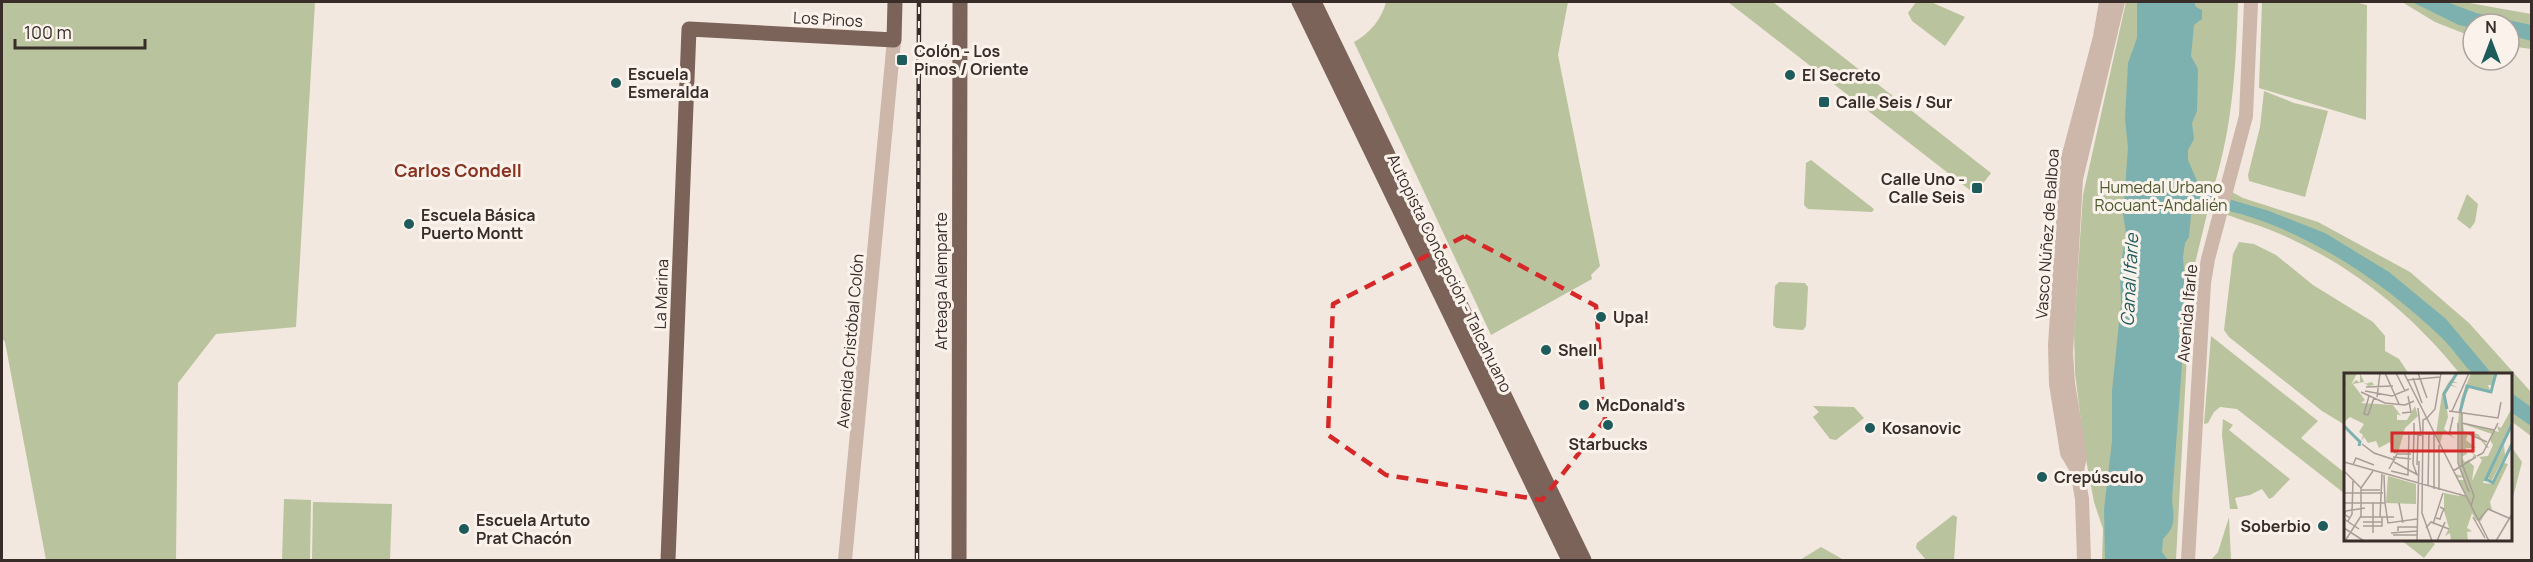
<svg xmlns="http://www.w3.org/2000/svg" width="2533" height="562" viewBox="0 0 2533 562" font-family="Manrope,sans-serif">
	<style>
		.green { fill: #b9c39e }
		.water { fill: #7db1b0 }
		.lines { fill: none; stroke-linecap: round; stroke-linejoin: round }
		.tertiary { stroke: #ccb7aa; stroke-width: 14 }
		.primary { stroke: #7c635a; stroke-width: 15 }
		.rail-casing { stroke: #392d2a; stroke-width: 4.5 }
		.rail { stroke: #fbf3eb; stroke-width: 2; stroke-dasharray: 7; stroke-linecap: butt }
		.marked { fill: none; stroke: #d62828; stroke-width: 4.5; stroke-dasharray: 12 8; stroke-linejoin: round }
		.poi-dot { fill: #1e5c5c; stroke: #fbf3eb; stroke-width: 2 }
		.labels { text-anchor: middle; stroke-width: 6; stroke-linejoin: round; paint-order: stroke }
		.street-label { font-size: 16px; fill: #392d2a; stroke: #fbf3eb }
		.poi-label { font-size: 16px; font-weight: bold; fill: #392d2a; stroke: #fbf3eb; text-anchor: start }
		.park-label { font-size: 16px; fill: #4c582d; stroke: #fbf3eb }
		.neighbourhood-label { font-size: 18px; font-weight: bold; fill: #8a3221; stroke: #fbf3eb }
		.water-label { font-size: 18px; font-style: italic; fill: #1e5c5c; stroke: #fbf3eb }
		.inset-river { fill: none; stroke: #7db1b0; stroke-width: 3 }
		.inset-road { fill: none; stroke: #a99d97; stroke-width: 1.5 }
		.view { fill: #d62828; fill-opacity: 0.15; stroke: #d62828; stroke-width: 3 }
		.inset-edge { fill: none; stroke: #392d2a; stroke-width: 3 }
	</style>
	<rect width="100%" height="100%" fill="#f3e8df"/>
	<g class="green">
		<polygon points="2,2 315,2 296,327 216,334 178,383 176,560 46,560 5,342 2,338"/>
		<path d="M1386,2H1568L1558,55L1600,266L1591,275L1592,279L1491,335L1354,42C1369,34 1382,19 1386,2Z"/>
		<polygon points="1728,2 1773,2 1991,173 1975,194"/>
		<polygon points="1916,2 1931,2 1965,17 1945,46 1912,21 1908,13"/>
		<path d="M2126,2H2238C2236,64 2233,123 2215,183L2243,198L2318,222L2410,272L2469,323L2531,392V436L2511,421L2510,374H2460C2406,306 2334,251 2251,223C2236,219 2222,210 2207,214L2191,280L2176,560H2102L2103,529L2094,502L2085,454L2075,373L2074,329L2083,195Z"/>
		<polygon points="2262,2 2355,2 2367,5 2366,120 2259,88"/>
		<polygon points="2402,2 2464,2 2531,14 2531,49 2509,46 2509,24 2473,24 2473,37 2435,22"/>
		<polygon points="2264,91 2294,103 2328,111 2305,197 2249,181 2248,175 2260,127"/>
		<polygon points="1811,160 1874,209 1872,212 1808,209 1804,205 1806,163"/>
		<polygon points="2467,194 2478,204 2475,222 2470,229 2457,219"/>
		<polygon points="2239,242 2254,244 2276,255 2313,285 2373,322 2385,336 2385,351 2399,359 2409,374 2346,374 2345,425 2322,411 2229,337 2224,330 2233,254"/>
		<polygon points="1779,282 1805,283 1808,287 1806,326 1803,330 1776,328 1773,325 1775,286"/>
		<polygon points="2211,336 2318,421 2301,438 2345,473 2345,494 2237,409 2220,407 2214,412 2208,423 2204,424"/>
		<polygon points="1813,406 1854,407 1864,418 1836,440 1830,439 1813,417 1819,412"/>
		<polygon points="2223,419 2233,425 2229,430 2290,479 2273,497 2269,499 2262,489 2250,495 2235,498 2238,509 2230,509 2222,435"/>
		<polygon points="2511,446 2522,462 2511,505"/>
		<polygon points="284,499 311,500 310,560 282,560"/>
		<polygon points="313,502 392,504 390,560 312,560"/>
		<polygon points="1953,515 1957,517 1954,560 1926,560 1916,548 1917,543"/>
		<polygon points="2229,517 2231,560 2211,560 2218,552"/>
		<polygon points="2401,540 2430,540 2435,544 2424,558"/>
		<polygon points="1821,547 1844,560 1800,560"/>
	</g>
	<g class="water">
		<path d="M2137,2H2194L2196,7L2202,10V19L2194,25L2191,56L2198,69L2197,111L2192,123L2194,139L2188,150V160L2197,181L2232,200L2269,211L2325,233L2389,272L2446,319L2492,374H2473C2462,363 2454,350 2443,339C2386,284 2317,237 2241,214C2228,211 2214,205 2201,206L2191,215L2189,237L2185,243L2183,257L2186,295L2178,330L2183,350L2172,500C2174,519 2176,526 2163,539L2162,552L2168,560H2105L2104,509L2112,441V391L2121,303L2120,270L2126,233L2123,214L2128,148L2125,119L2128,63L2137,38Z"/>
		<polygon points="2412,2 2447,2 2476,13 2531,25 2531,41 2509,35 2509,24 2473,24 2473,28 2459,25"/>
		<polygon points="2510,392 2531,407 2531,426 2511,412"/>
	</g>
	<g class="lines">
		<g class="tertiary">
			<polyline points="2077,470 2080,457 2068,383 2066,353 2076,179 2118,2"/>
			<polyline points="845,560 894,40"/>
			<polyline points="2084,560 2082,499 2077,470 2067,453 2056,384 2055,345 2067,162 2100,37 2106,2"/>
			<polyline points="2188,560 2204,283 2208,259 2246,116 2251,2"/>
		</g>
		<g class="primary">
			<polyline points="1299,2 1569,560"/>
			<polyline points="1314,2 1584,560"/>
			<polyline points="668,560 689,29 894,40 895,2"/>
			<polyline points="959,560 960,2"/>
		</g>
		<g class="rail-casing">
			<polyline id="rail" points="917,560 919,2"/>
		</g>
		<use href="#rail" class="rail"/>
	</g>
	<path class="marked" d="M1465,236L1596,306L1605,420L1542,500L1386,475L1328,435L1333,304Z"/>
	<g class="poi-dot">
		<rect x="896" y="54" width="12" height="12" rx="3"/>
		<circle cx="1790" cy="75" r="6"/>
		<circle cx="616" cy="83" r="6"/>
		<rect x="1818" y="96" width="12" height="12" rx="3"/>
		<rect x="1971" y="182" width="12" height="12" rx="3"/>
		<circle cx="409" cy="224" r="6"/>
		<circle cx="1601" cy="317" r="6"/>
		<circle cx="1546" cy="350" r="6"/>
		<circle cx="1584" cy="405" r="6"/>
		<circle cx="1608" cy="425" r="6"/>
		<circle cx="1870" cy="428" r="6"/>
		<circle cx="2042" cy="477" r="6"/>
		<circle cx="2323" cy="526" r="6"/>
		<circle cx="464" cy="529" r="6"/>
	</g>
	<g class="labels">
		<g class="street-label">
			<text transform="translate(828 19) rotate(3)" y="6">Los Pinos</text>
			<text transform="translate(2047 234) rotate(-86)" y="6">Vasco Núñez de Balboa</text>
			<text transform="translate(1450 273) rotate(64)" y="6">Autopista Concepción - Talcahuano</text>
			<text transform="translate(941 281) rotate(-90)" y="6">Arteaga Alemparte</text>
			<text transform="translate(661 294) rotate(-88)" y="6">La Marina</text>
			<text transform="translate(2187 313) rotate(-85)" y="6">Avenida Ifarle</text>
			<text transform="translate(850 341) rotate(-85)" y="6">Avenida Cristóbal Colón</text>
		</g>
		<g class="poi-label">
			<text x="914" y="57">Colón - Los<tspan x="914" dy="18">Pinos / Oriente</tspan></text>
			<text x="628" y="80">Escuela<tspan x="628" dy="18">Esmeralda</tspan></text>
			<text x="1802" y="81">El Secreto</text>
			<text x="1836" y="108">Calle Seis / Sur</text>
			<text x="1965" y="185" text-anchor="end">Calle Uno -<tspan x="1965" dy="18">Calle Seis</tspan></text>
			<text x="421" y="221">Escuela Básica<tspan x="421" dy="18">Puerto Montt</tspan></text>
			<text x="1613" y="323">Upa!</text>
			<text x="1558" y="356">Shell</text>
			<text x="1596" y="411">McDonald's</text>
			<text x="1882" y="434">Kosanovic</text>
			<text x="1608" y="450" text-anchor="middle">Starbucks</text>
			<text x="2054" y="483">Crepúsculo</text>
			<text x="476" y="526">Escuela Artuto<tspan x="476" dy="18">Prat Chacón</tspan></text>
			<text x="2311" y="532" text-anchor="end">Soberbio</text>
		</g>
		<g class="park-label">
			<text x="2161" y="193">Humedal Urbano<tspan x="2161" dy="18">Rocuant-Andalién</tspan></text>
		</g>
		<g class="neighbourhood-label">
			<text x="458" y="177">Carlos Condell</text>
		</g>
		<g class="water-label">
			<text transform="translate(2130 280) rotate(-87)" y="6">Canal Ifarle</text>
		</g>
	</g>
	<g transform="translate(2344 373)">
		<rect width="168" height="168" fill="#f3e8df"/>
		<path d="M0,0H13L7,12L12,7L16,10V0L21,11L28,9L30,12L24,13L20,9L9,11L21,27L17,30L49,32L57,43L53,41V47H63L71,33L74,43L61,55L54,80L50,81L46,69L35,75L32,68L24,70L20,64L17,68L19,62L15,59L20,51L6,44L0,49ZM113,0L108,8L114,10H105L114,15L105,12L104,16L101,21L104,44L100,56L112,66L99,59L96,71L92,61L98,21L104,10ZM127,0H152L149,12H144L147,20L126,14L118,29V50L155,59L153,53L157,55L168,35V47L139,110L150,111L160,90L164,91L146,129L148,137L143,136L137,148L132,147L143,166L128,140L123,155L128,158L123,159L124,168H107L106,160L101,163L105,155L100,138V120L115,123L117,118L116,123H123L114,107H120L119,104L113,105L111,101L119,103L115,91L114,49L117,26ZM119,51L148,61L146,67L149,72L144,83L135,84L138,87L128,108L130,93L124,88L127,85L121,89L117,84L123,81L122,75L130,82L128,85L133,83L122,75H132L122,67L124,60L134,64L143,75H145L134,61L120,59ZM160,72L161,82L147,109L144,104ZM44,103L72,111V131L42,130Z" fill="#b9c39e" fill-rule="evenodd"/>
		<path class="inset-river" d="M103,36L100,21L113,0M116,39L123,13L147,19L152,0M0,53L16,69L15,73M142,106L149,110L168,71M141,108L168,51"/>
		<path class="inset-road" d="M41,0L55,31M52,0L61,18M60,0L145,168M74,0L83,25M69,5L78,30M63,7L96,4M22,14L49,13M21,18L48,23L65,16M17,19L41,30L61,32L70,28M33,24L36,0M105,38L154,45L157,29M108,38L125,0M58,40L67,39L64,23M118,40V90L126,112M24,42L20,41L25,23M24,42L30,25M83,45L91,36L97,0M83,45L79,47L78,140L88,168M114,50V90L125,119M118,50L150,57M120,59L143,69M59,61H70V50M81,61H90V116M105,62L109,44M18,71L30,80L51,87M95,72V117M133,83L139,80L154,50M49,84L67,86M0,89L121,123M50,89L74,102M9,92L12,85L30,92M73,92L74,62M45,96L53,81H67M47,98L64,102L65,61M109,98L132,84M40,102L41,130M73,102L69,91L70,61L77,62L74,35M126,112L130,123L127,133M84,114L85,60M17,115L29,98M17,117H36M0,120H39M0,130H41L44,150L73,146M29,130V160M55,130L59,150M16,144H50M36,144L38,101M129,144L141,165M6,145L0,141L2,138L21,135M92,145L96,146L98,140L100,136L96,134M0,146L15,156M4,148L8,141L9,106M134,148L144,136L167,146M19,149H38M89,151L99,120M19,153H38V144M0,155L20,168M82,155L87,149L105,156M54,158V154H73M47,160L73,158M49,162H73M1,168L17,143V115L1,99M44,168H76M73,168L75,88M93,168L101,149M146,168H152L168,141"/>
		<path class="view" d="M48,60H129V78H48Z"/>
		<rect width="168" height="168" class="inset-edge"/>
	</g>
	<rect width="2533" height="562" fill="none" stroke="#392d2a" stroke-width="6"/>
	<g transform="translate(2491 42)"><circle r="28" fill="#fbf3eb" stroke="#ada49e" stroke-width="1.5"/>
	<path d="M0-4.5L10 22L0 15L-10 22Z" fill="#1e5c5c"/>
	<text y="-9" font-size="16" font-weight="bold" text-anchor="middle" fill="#392d2a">N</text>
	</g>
	<path d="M15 39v9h130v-9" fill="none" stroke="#392d2a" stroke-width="3"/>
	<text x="24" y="39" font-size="18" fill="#392d2a" stroke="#fbf3eb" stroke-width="4.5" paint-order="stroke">100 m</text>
</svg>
